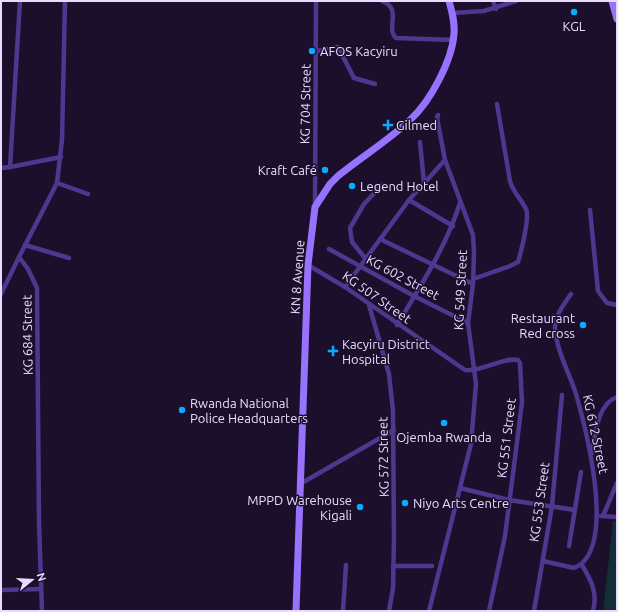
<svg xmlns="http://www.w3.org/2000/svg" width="618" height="612" viewBox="0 0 618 612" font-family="Ubuntu,sans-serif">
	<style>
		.green { fill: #122f37 }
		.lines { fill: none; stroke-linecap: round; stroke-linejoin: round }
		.minor { stroke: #4f378f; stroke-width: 4.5 }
		.secondary { stroke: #9772ff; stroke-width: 7 }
		.poi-dot { fill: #07abff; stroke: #1b0f2c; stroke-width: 1.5 }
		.labels { text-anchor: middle; stroke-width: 3; stroke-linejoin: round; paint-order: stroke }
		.poi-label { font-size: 13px; fill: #e7dbff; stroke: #1b0f2c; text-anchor: start }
		.street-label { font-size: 13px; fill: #e7dbff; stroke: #1b0f2c }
	</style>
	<rect width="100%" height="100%" fill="#1b0f2c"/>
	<polygon class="green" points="613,521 617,522 617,611 603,611"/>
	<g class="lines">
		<g class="minor">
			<path d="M382,1C403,9 385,27 396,38L453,40"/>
			<polyline points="493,1 496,9"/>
			<polyline points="453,13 484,11 516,1"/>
			<polyline points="317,51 338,47 354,78 375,84"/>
			<polyline points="420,142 424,183"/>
			<polyline points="10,167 61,157"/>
			<polyline points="1,168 10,167 20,1"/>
			<polyline points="57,183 88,194"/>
			<polyline points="409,200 453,226"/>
			<polyline points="315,207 316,1"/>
			<polyline points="590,210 598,291 607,303 617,305"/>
			<polyline points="380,239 473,284"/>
			<polyline points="25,245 69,258"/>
			<polyline points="329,249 414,296 468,323"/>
			<polyline points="365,258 352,242 350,228 364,204 382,185"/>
			<path d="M308,265L345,287L465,370C483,372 502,357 518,360L520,363L522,402L515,458L505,536L489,611"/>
			<path d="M473,279L510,266L518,262C521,252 530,217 526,209C521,199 513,192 510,181L497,104"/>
			<polyline points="345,287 409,200 445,160"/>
			<polyline points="1,294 19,257"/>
			<polyline points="369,305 389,374 393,411 394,539 393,588 389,611"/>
			<path d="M397,325C421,285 446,247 460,203"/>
			<path d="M592,453C595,436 597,404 617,397"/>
			<polyline points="300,484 394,430"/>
			<polyline points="460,488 509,500 575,510"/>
			<polyline points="601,516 617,517"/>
			<polyline points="603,516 617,483"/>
			<polyline points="569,546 581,472"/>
			<path d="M543,561L574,568C618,551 586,429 576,394C569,372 556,350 555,327C555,315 565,303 571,294"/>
			<path d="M582,565C591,580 598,593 593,611"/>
			<polyline points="393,566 432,566"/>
			<polyline points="1,590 40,589"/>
			<polyline points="42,611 39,523 37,288 28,269 19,257 57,183 62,140 65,1"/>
			<polyline points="343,611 346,565"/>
			<polyline points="429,611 471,444 476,384 468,323 473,284 474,253 473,235 445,160 437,118 438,115"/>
			<polyline points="534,611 552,506 562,395"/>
		</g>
		<g class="secondary">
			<polyline points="612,1 617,19"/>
			<path d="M296,611L308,265L315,207L330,184L338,176C361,157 388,141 410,120C430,102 452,61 454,34C455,22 452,12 449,1"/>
		</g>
	</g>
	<g class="poi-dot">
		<circle cx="574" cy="12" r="4"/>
		<circle cx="312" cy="51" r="4"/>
		<path d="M386 119h4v4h4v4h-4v4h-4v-4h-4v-4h4z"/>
		<circle cx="325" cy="170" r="4"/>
		<circle cx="352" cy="186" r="4"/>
		<circle cx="583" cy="325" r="4"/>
		<path d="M331 345h4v4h4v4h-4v4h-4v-4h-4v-4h4z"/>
		<circle cx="182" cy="410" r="4"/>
		<circle cx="444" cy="423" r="4"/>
		<circle cx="405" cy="503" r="4"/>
		<circle cx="360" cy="507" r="4"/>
	</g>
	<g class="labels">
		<g class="poi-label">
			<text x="574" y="31" text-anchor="middle">KGL</text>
			<text x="320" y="56">AFOS Kacyiru</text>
			<text x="396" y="130">Gilmed</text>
			<text x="317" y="175" text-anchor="end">Kraft Café</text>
			<text x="360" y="191">Legend Hotel</text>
			<text x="575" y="323" text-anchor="end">Restaurant<tspan x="575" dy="15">Red cross</tspan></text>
			<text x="342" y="349">Kacyiru District<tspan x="342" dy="15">Hospital</tspan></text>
			<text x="190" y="408">Rwanda National<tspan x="190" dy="15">Police Headquarters</tspan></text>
			<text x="444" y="442" text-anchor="middle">Ojemba Rwanda</text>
			<text x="352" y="505" text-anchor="end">MPPD Warehouse<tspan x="352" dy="15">Kigali</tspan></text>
			<text x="413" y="508">Niyo Arts Centre</text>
		</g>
		<g class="street-label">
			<text transform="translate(305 104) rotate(-89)" y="5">KG 704 Street</text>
			<text transform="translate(297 277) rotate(-86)" y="5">KN 8 Avenue</text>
			<text transform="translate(403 277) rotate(28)" y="5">KG 602 Street</text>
			<text transform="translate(460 290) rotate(-87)" y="5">KG 549 Street</text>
			<text transform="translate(377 297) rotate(35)" y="5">KG 507 Street</text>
			<text transform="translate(27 335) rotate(-91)" y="5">KG 684 Street</text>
			<text transform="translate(596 434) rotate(78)" y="5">KG 612 Street</text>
			<text transform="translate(506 438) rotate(-83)" y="5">KG 551 Street</text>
			<text transform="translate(383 457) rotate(-91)" y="5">KG 572 Street</text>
			<text transform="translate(539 502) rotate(-82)" y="5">KG 553 Street</text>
		</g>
	</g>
	<rect width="618" height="612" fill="none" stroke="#e7dbff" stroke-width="4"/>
	<g transform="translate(32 580) rotate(72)" stroke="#1b0f2c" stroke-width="3" paint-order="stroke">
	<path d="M0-3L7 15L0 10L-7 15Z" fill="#e7dbff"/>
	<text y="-6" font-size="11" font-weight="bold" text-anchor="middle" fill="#e7dbff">N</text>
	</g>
</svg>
